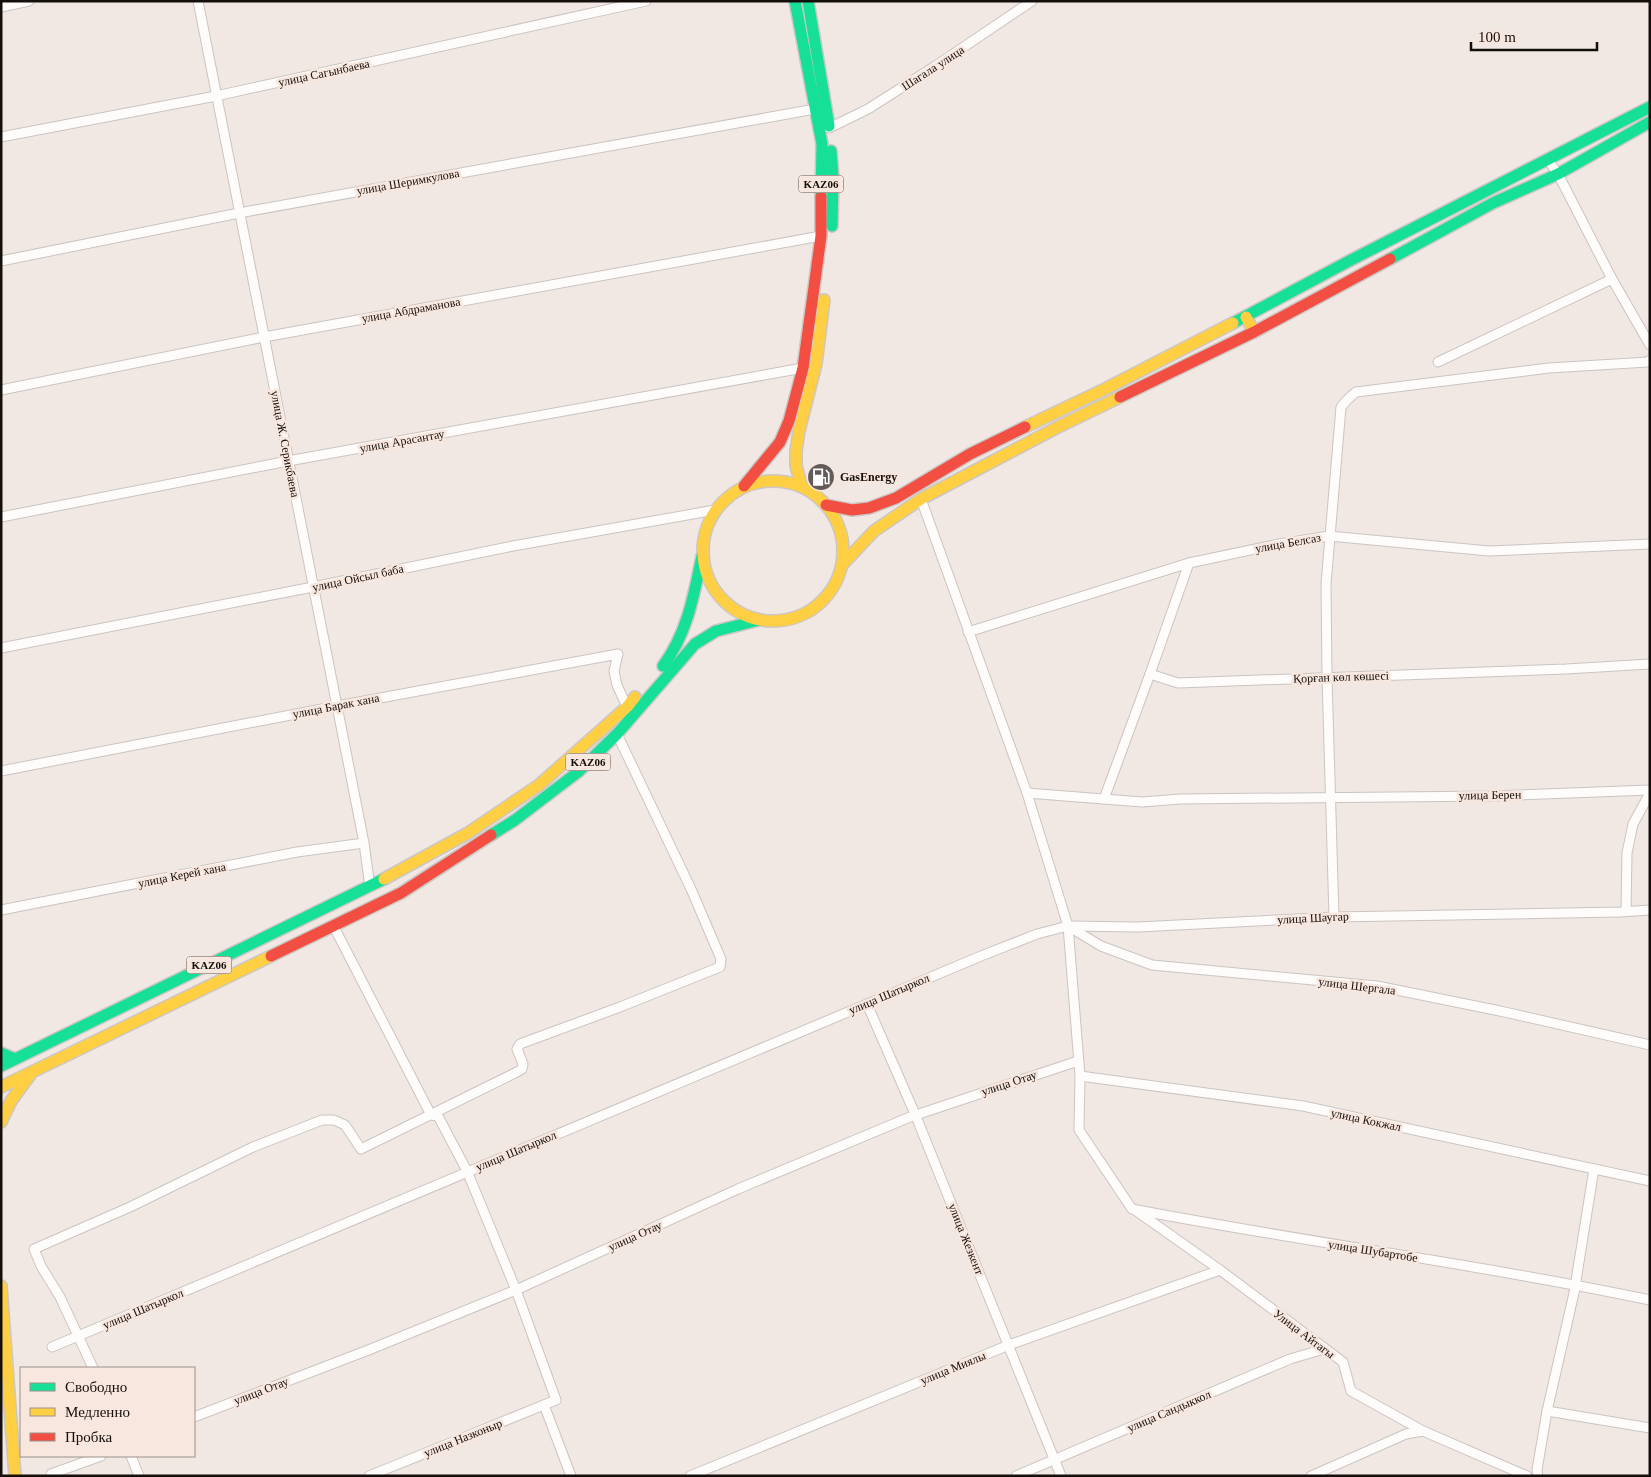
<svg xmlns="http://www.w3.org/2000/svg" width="1651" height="1477" viewBox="0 0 1651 1477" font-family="'Times New Roman',serif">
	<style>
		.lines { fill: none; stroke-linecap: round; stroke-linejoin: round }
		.street-casing { stroke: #cbc4c1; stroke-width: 11 }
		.fast-casing { stroke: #cbc7c5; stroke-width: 14 }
		.slow-casing { stroke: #cbc7c5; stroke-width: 14 }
		.jam-casing { stroke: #cbc7c5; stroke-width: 14 }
		.street { stroke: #fdfcfb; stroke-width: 9 }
		.fast { stroke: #16e098; stroke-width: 11 }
		.slow { stroke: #ffcf43; stroke-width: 11 }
		.jam { stroke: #f24e42; stroke-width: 11 }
		.labels { text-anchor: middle; stroke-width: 5; stroke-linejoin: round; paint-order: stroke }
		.shield { fill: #f7e7de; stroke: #59504b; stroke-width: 1 }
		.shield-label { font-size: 11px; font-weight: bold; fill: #150f0c }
		.street-label { font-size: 12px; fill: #150f0c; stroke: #f7e7de }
		.poi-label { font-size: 12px; font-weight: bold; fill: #150f0c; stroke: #f7e7de; text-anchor: start }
	</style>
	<rect width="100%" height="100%" fill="#f1e8e4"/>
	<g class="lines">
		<g class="street-casing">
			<g id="street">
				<polyline points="198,1 364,843 370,887"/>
				<polyline points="1,7 29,1"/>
				<polyline points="829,128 868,109 937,65 1032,1"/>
				<polyline points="1,137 216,96 646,1"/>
				<polyline points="1548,160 1558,174 1612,279 1650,345"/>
				<polyline points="1,261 239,213 815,109"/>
				<polyline points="1438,362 1612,279"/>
				<polyline points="1,390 264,337 821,236"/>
				<path d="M921,499L1027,793L1068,926L1080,1076L1079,1130L1132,1209C1304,1242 1478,1264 1650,1300"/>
				<polyline points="1,517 288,461 803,368"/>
				<polyline points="1189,563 1150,674 1178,683 1566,669 1650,664"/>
				<polyline points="968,632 1189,563 1279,544 1329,536 1489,551 1650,544"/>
				<polyline points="1,648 313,587 513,546 715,510"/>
				<polyline points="1,771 337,706 618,654 614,671 617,685 627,707"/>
				<polyline points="1027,793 1142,802 1180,799 1492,796 1650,790"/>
				<polyline points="1104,799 1150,674"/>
				<polyline points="1,910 297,852 364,843"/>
				<polyline points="1626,911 1627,853 1633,824 1650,793"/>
				<polyline points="1334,917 1327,677 1326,584 1341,407 1348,399 1356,392 1549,368 1648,362 1650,360"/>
				<polyline points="333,925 431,1115 438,1116 467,1171 516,1290 556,1400 369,1476"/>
				<polyline points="1068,926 1101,946 1152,965 1377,986 1500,1011 1650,1045"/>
				<polyline points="867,1004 915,1114 1061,1476"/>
				<polyline points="1080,1076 1303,1106 1650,1181"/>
				<polyline points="1135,1210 1220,1270 1343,1362 1351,1391 1423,1431 1527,1476"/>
				<polyline points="52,1347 981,956 1037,934 1068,926 1138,927 1334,917 1620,912 1650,910"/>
				<polyline points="93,1368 60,1297 41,1266 34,1249 130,1207 253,1147 322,1120 334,1120 345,1125 361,1149 517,1072 522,1069 523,1064 517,1049 520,1044 620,1007 720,967 721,959 691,889 617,734"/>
				<polyline points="544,1405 571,1476"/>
				<polyline points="1547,1411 1650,1428"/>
				<polyline points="194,1417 371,1349 516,1290 738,1189 910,1117 1078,1061"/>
				<polyline points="131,1456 139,1476"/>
				<polyline points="51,1474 101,1456"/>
				<polyline points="690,1476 1009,1345 1220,1270"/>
				<polyline points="1016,1476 1290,1359 1324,1349"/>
				<polyline points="1311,1476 1406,1434 1423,1431"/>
				<polyline points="1538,1476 1537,1470 1547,1411 1574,1293 1594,1169"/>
			</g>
		</g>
		<g class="fast-casing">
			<g id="fast">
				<polyline points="795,1 822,144 821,197"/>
				<polyline points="808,1 829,126"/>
				<polyline points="831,151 833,178 832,226"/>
				<polyline points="1390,259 1493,203 1558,174 1650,122"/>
				<polyline points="1233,323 1351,260 1650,107"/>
				<path d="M663,666C687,634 694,595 702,556"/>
				<polyline points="491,835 515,820 578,772 617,734 695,644 716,631 759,620"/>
				<polyline points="1,1053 15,1059"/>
				<polyline points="1,1066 384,879"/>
			</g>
		</g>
		<g class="slow-casing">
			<g id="slow">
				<polyline points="1246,317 1254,332"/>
				<polyline points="1025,427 1105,389 1233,323"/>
				<circle cx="773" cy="551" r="70"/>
				<polyline points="802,487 796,466 796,451 799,431 816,364 824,300"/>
				<polyline points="842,565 874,531 921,499 1058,427 1120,397"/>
				<polyline points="384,879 468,833 539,785 627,707 635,697"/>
				<polyline points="1,1087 271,956"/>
				<polyline points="1,1122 11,1101 30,1075"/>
				<polyline points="1,1286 15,1476"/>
			</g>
		</g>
		<g class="jam-casing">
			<g id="jam">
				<polyline points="1120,397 1254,332 1390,259"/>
				<polyline points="744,486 780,442 789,421 803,368 821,236 821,197"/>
				<polyline points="826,505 852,510 869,508 896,498 970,454 1025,427"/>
				<polyline points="271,956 401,893 491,835"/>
			</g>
		</g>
		<use href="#street" class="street"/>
		<use href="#fast" class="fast"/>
		<use href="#slow" class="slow"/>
		<use href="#jam" class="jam"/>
	</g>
	<defs>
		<g id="fuel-disc" transform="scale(1.4375)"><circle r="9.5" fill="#625b58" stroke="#f7e7de"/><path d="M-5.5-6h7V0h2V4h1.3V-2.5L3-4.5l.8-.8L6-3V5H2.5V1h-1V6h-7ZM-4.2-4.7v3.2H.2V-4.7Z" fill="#fff"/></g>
	</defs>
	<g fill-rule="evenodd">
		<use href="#fuel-disc" x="821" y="477"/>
	</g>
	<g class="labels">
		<g class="shield">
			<rect x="798.5" y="175.5" width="45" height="17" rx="4"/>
			<rect x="565.5" y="753.5" width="45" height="17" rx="4"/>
			<rect x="186.5" y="956.5" width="45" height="17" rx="4"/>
		</g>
		<g class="shield-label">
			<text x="821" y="188">KАZ06</text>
			<text x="588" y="766">KАZ06</text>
			<text x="209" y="969">KАZ06</text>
		</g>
		<g class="street-label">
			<text transform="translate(933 68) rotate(-33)" y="4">Шагала улица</text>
			<text transform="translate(324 73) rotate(-12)" y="4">улица Сагынбаева</text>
			<text transform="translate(408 182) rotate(-10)" y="4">улица Шеримкулова</text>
			<text transform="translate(411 310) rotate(-10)" y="4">улица Абдраманова</text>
			<text transform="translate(402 441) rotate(-10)" y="4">улица Арасантау</text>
			<text transform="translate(285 444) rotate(79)" y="4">улица Ж. Серикбаева</text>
			<text transform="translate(1288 543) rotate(-10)" y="4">улица Белсаз</text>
			<text transform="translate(358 578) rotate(-12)" y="4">улица Ойсыл баба</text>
			<text transform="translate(1341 677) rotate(-2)" y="4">Қорған көл көшесі</text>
			<text transform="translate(336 706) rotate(-11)" y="4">улица Барак хана</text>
			<text transform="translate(1490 795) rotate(-1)" y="4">улица Берен</text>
			<text transform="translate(182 875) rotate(-11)" y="4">улица Керей хана</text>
			<text transform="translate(1313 918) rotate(-3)" y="4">улица Шаугар</text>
			<text transform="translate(1357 986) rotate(7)" y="4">улица Шергала</text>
			<text transform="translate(889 994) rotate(-23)" y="4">улица Шатыркол</text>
			<text transform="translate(1009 1083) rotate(-18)" y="4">улица Отау</text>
			<text transform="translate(1366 1120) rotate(12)" y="4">улица Кокжал</text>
			<text transform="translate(516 1151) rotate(-23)" y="4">улица Шатыркол</text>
			<text transform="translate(635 1236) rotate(-24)" y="4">улица Отау</text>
			<text transform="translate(966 1239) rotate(68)" y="4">улица Жезкент</text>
			<text transform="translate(1373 1251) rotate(9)" y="4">улица Шубартобе</text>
			<text transform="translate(143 1309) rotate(-23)" y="4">улица Шатыркол</text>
			<text transform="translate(1304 1334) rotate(37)" y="4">Улица Айтагы</text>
			<text transform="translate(953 1368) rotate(-22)" y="4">улица Миялы</text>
			<text transform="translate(261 1391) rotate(-21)" y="4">улица Отау</text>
			<text transform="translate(1169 1411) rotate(-23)" y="4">улица Сандыккол</text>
			<text transform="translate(463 1438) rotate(-22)" y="4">улица Назконыр</text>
		</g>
		<g class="poi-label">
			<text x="840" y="481">GasEnergy</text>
		</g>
	</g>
	<rect width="1651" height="1477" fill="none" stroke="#150f0c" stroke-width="5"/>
	<rect x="20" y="1367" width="175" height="90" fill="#f7e7de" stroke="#9d918a"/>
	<rect x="30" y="1383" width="25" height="8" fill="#16e098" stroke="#9d918a"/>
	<text x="65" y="1392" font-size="15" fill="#150f0c">Свободно</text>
	<rect x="30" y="1408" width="25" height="8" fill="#ffcf43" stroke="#9d918a"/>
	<text x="65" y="1417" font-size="15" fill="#150f0c">Медленно</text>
	<rect x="30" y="1433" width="25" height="8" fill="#f24e42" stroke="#9d918a"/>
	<text x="65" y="1442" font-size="15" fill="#150f0c">Пробка</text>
	<path d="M1471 42v8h126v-8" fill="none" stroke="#150f0c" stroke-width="2.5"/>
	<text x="1478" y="42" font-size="15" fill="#150f0c" stroke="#f7e7de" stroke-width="4" paint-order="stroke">100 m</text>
</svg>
